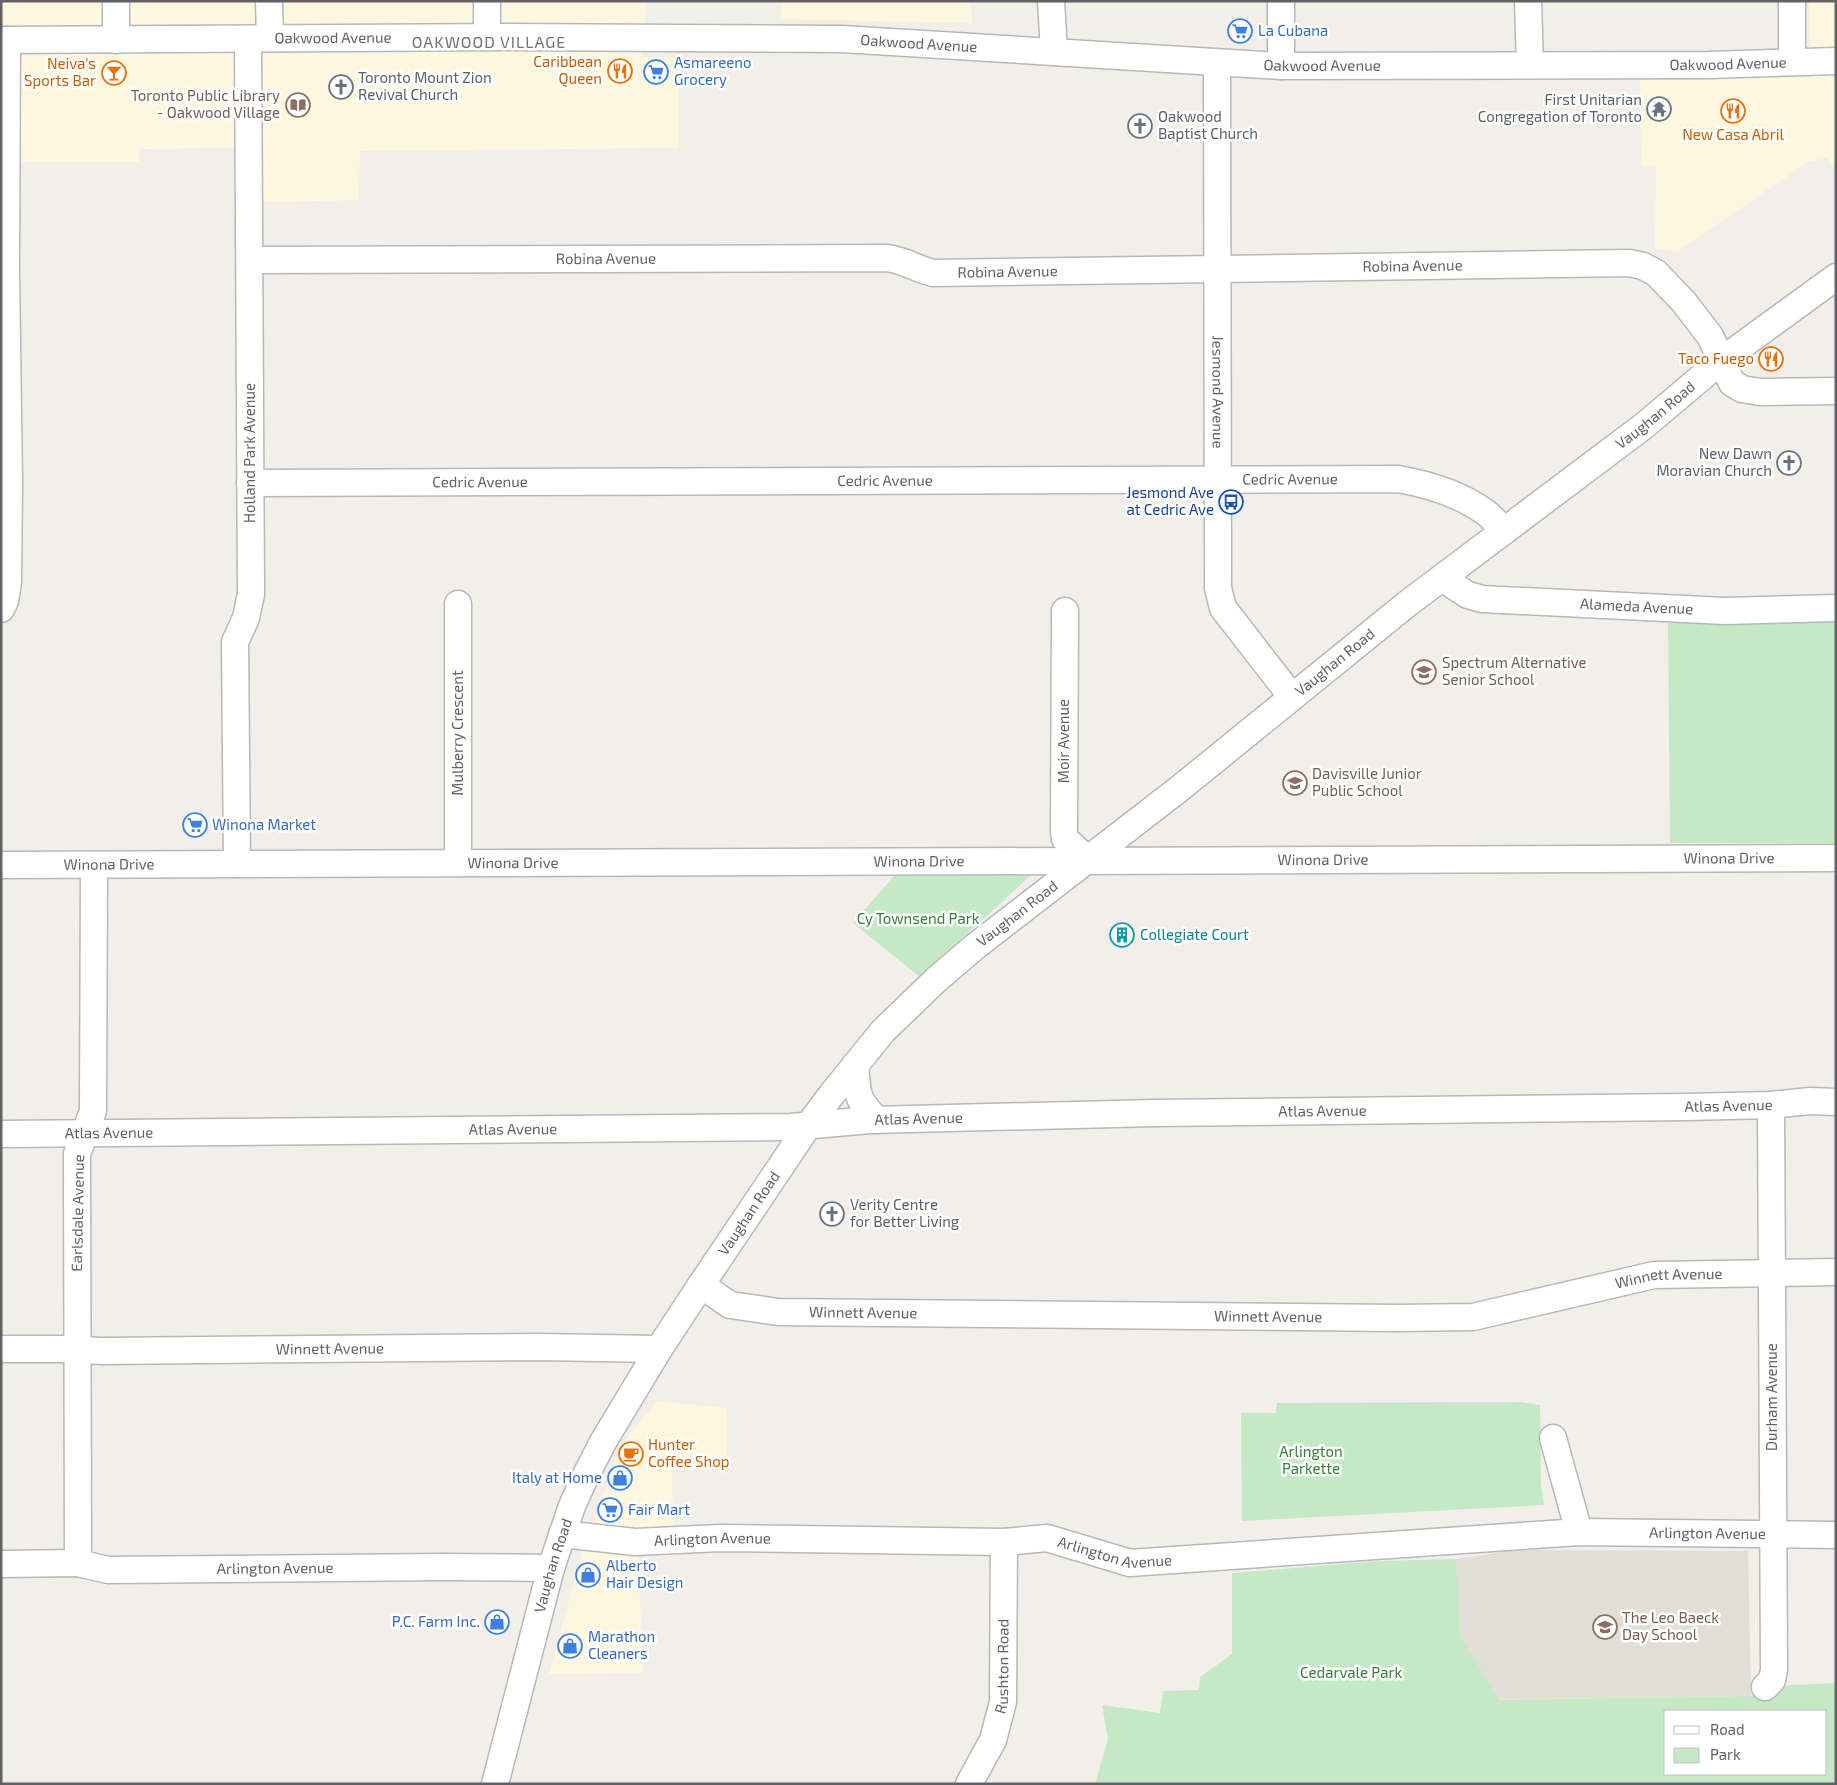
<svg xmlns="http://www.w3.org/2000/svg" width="1837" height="1785" viewBox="0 0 1837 1785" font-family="'Exo 2',sans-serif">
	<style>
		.commercial { fill: #fef7e0 }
		.education { fill: #e1ded6 }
		.green { fill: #c5e8c5; fill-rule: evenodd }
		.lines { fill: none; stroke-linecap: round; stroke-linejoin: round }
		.minor-casing { stroke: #b5b8bc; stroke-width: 29 }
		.minor { stroke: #fff; stroke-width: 26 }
		.labels { text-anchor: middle; stroke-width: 5; stroke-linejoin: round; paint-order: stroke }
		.shop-label { font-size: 15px; fill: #366cbe; stroke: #fff; text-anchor: start }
		.street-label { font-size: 15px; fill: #5f6368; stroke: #fff }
		.food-label { font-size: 15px; fill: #c56008; stroke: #fff; text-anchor: end }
		.worship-label { font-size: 15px; fill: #5b616d; stroke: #fff; text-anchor: start }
		.education-label { font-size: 15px; fill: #785e54; stroke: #fff; text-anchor: start }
		.transit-label { font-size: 15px; fill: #164399; stroke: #fff; text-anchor: end }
		.park-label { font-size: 15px; fill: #348238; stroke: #fff }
		.culture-label { font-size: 15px; fill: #0d838f; stroke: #fff; text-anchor: start }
		.neighbourhood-label { font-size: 16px; letter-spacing: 1px; fill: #70757a; stroke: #fff }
	</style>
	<rect width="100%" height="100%" fill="#f1efe8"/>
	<g class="commercial">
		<polygon points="1,1 647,1 641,57 679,57 679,148 360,151 359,200 275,202 238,201 236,148 140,149 139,162 22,162 1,154"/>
		<polygon points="781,1 971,1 972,23 781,19"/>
		<polygon points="1809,1 1836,1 1836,169 1827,158 1808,162 1677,252 1655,248 1656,166 1641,165 1640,80 1811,77"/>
		<polygon points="657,1401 726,1408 726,1462 672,1464 673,1556 638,1555 643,1673 549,1674 582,1553 621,1446"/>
	</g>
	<polygon class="education" points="1516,1550 1748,1551 1751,1696 1463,1700 1456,1559"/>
	<g class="green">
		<polygon points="1836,619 1836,843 1670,843 1668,623"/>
		<polygon points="895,875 1031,875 920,977 853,923"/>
		<polygon points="1520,1402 1540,1405 1541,1485 1544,1505 1242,1521 1241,1413 1276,1413 1277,1403"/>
		<path d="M1456,1559L1460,1636L1499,1700L1751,1696L1790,1685L1836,1683V1784H1095L1108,1739L1102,1705L1160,1713L1163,1691L1199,1690L1200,1677L1232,1654V1573L1379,1561ZM1666,1711H1826V1774H1666Z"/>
	</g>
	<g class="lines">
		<g class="minor-casing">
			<g id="minor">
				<polyline points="116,1 116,40"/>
				<polyline points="269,1 270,38"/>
				<polyline points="1051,1 1054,52"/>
				<polyline points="1281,1 1281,66"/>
				<polyline points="1528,1 1530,65"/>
				<polyline points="487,37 487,1"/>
				<path id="s1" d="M1,40L508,37L842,39L1281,66L1708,65L1836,61"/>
				<polyline points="1792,61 1792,1"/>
				<path id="s2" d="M1217,63L1218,588L1223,608L1292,697"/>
				<path id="s3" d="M250,260L886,258C905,260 916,269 933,273L1629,263L1643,266L1656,273L1683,301L1710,336L1732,383L1742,389L1760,392L1836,391"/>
				<path id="s4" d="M250,483L1398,479C1427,484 1460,494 1485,512C1492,517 1498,525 1504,531"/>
				<path id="s5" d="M1443,579L1468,595L1482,599L1725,611L1836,608"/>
				<polyline points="1,609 5,601 8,582 9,484 6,271 7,40"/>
				<polyline points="1065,611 1064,832 1065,839 1088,860"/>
				<polyline points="458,863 458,604"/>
				<polyline points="237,864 235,642 246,618 251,594 248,39"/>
				<path id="s6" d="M1,865L1836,858"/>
				<path d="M855,1065C858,1094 855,1098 877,1120"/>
				<path id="s7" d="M1,1134L791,1127L870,1120L1155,1113L1687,1107L1771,1105L1810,1101L1836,1102"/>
				<path id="s8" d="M701,1285L730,1305L778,1312L1398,1318L1473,1317L1654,1275L1836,1272"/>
				<path id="s9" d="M1,1349H61L102,1351L539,1347L659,1349"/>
				<polyline points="1553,1438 1579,1532"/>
				<path id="s10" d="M562,1534L635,1542L720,1538L1004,1542L1047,1538L1130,1563L1579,1532L1836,1535"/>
				<polyline points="78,1563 77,1154 93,1111 94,865"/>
				<path id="s11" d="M1,1564L78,1563L108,1570L443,1567L551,1568"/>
				<polyline points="1765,1687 1772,1680 1774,1670 1771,1105"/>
				<path id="s12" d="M495,1784L551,1568L572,1506L586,1475L603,1442L659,1349L701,1285L808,1126L832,1094L883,1031L937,979L977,945L1179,789L1407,604L1645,425L1722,360L1836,277"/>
				<path id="s13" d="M969,1784L993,1740L1003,1702L1004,1542"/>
			</g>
		</g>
		<use href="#minor" class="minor"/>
	</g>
	<defs>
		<g id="supermarket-ring" transform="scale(1.25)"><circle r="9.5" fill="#fff" stroke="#3f7fe0" stroke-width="1.5"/><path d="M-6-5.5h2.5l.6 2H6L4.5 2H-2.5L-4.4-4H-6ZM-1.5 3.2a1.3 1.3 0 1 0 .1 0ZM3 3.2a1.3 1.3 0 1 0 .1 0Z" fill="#3f7fe0"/></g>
		<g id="restaurant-ring" transform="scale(1.25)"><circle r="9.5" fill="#fff" stroke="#e8710a" stroke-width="1.5"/><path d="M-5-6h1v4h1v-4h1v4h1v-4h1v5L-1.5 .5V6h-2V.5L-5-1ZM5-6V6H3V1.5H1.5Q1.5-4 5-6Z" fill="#e8710a"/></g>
		<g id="bar-ring" transform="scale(1.25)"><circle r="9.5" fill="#fff" stroke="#e8710a" stroke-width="1.5"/><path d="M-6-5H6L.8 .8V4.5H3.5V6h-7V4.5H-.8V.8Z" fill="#e8710a"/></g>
		<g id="church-ring" transform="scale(1.25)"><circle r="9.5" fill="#fff" stroke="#6b7280" stroke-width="1.5"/><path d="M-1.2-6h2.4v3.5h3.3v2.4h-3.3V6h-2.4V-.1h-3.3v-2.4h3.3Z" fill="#6b7280"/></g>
		<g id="library-ring" transform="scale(1.25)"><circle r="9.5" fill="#fff" stroke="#8d6e63" stroke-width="1.5"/><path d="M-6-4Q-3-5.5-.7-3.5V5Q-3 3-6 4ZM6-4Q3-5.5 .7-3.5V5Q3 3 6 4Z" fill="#8d6e63"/></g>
		<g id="temple-ring" transform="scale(1.25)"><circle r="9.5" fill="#fff" stroke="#6b7280" stroke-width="1.5"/><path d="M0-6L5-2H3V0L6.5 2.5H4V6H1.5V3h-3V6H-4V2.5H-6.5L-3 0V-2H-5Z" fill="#6b7280"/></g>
		<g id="bus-ring" transform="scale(1.25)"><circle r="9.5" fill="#fff" stroke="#1a4fb4" stroke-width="1.5"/><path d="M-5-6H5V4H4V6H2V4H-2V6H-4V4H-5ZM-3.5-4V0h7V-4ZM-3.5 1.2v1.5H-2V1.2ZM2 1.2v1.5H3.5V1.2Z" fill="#1a4fb4"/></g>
		<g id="school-ring" transform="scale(1.25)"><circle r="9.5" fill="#fff" stroke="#8d6e63" stroke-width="1.5"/><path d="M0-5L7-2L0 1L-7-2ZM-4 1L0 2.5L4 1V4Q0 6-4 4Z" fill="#8d6e63"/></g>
		<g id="building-ring" transform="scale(1.25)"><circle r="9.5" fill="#fff" stroke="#0f9aa8" stroke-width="1.5"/><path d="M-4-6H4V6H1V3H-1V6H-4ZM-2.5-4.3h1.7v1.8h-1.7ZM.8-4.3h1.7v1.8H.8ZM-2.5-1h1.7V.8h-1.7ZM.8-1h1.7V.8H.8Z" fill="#0f9aa8"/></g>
		<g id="cafe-ring" transform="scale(1.25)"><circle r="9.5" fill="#fff" stroke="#e8710a" stroke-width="1.5"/><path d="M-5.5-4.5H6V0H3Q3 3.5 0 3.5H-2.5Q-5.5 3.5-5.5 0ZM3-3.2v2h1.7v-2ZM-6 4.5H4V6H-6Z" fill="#e8710a"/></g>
		<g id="shop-ring" transform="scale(1.25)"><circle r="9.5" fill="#fff" stroke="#3f7fe0" stroke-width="1.5"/><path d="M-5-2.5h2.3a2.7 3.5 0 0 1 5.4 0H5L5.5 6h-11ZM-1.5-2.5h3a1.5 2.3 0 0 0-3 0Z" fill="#3f7fe0"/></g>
	</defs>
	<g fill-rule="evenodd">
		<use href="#supermarket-ring" x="1240" y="31"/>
		<use href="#restaurant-ring" x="620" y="71"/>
		<use href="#supermarket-ring" x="656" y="72"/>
		<use href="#bar-ring" x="114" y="73"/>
		<use href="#church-ring" x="341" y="87"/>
		<use href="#library-ring" x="298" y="105"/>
		<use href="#temple-ring" x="1659" y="109"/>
		<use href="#restaurant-ring" x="1733" y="111"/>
		<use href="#church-ring" x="1140" y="126"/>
		<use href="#restaurant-ring" x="1771" y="359"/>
		<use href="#church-ring" x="1789" y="463"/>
		<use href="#bus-ring" x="1231" y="502"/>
		<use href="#school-ring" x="1424" y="672"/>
		<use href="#school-ring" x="1295" y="783"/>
		<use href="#supermarket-ring" x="195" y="825"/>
		<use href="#building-ring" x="1122" y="935"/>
		<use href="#church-ring" x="832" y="1214"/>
		<use href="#cafe-ring" x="631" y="1454"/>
		<use href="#shop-ring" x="620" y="1478"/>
		<use href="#supermarket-ring" x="610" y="1510"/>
		<use href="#shop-ring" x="588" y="1575"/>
		<use href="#shop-ring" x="497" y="1622"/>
		<use href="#school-ring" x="1605" y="1627"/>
		<use href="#shop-ring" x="570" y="1646"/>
	</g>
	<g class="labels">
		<g class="shop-label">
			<text x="1258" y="36">La Cubana</text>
			<text x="674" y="68">Asmareeno<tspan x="674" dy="17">Grocery</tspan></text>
			<text x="212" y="830">Winona Market</text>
			<text x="602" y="1483" text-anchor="end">Italy at Home</text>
			<text x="628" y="1515">Fair Mart</text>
			<text x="606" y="1571">Alberto<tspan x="606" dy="17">Hair Design</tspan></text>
			<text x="480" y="1627" text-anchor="end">P.C. Farm Inc.</text>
			<text x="588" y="1642">Marathon<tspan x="588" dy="17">Cleaners</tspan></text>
		</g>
		<g class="street-label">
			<text dy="5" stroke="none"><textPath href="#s1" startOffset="332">Oakwood Avenue</textPath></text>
			<text dy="5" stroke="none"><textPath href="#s1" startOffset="918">Oakwood Avenue</textPath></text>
			<text dy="5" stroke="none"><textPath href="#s1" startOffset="1728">Oakwood Avenue</textPath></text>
			<text dy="5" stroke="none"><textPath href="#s1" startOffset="1322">Oakwood Avenue</textPath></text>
			<text dy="5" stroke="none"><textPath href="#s3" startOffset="356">Robina Avenue</textPath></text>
			<text dy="5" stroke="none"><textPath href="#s3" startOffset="1165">Robina Avenue</textPath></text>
			<text dy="5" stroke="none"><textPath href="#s3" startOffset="760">Robina Avenue</textPath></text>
			<text dy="5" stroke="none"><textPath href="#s2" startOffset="329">Jesmond Avenue</textPath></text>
			<text dy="5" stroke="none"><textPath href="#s12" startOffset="1846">Vaughan Road</textPath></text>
			<text transform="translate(250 453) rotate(-90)" y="5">Holland Park Avenue</text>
			<text dy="5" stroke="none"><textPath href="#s4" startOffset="1040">Cedric Avenue</textPath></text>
			<text dy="5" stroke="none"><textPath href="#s4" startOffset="635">Cedric Avenue</textPath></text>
			<text dy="5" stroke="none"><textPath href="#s4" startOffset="230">Cedric Avenue</textPath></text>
			<text dy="5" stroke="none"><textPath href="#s5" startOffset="199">Alameda Avenue</textPath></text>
			<text dy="5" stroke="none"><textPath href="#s12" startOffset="1441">Vaughan Road</textPath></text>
			<text transform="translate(458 733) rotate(-90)" y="5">Mulberry Crescent</text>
			<text transform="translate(1064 741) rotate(-90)" y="5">Moir Avenue</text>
			<text dy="5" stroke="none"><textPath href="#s6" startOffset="1728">Winona Drive</textPath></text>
			<text dy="5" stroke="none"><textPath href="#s6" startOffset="1322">Winona Drive</textPath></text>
			<text dy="5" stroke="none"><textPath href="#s6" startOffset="918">Winona Drive</textPath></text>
			<text dy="5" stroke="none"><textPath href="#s6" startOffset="512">Winona Drive</textPath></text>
			<text dy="5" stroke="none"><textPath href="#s6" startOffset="108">Winona Drive</textPath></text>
			<text dy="5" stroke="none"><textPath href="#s12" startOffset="1036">Vaughan Road</textPath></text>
			<text dy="5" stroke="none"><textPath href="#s7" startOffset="1728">Atlas Avenue</textPath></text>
			<text dy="5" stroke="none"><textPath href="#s7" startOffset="1322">Atlas Avenue</textPath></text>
			<text dy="5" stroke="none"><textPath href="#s7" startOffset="918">Atlas Avenue</textPath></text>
			<text dy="5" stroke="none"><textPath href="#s7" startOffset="512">Atlas Avenue</textPath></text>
			<text dy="5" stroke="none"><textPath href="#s7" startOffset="108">Atlas Avenue</textPath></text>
			<text transform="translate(78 1213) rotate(-89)" y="5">Earlsdale Avenue</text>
			<text dy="5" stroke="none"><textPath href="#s12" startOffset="631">Vaughan Road</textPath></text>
			<text dy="5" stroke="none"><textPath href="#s8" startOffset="979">Winnett Avenue</textPath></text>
			<text dy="5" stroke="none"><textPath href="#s8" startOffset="169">Winnett Avenue</textPath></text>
			<text dy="5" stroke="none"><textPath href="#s8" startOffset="574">Winnett Avenue</textPath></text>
			<text dy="5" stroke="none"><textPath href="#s9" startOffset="329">Winnett Avenue</textPath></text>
			<text transform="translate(1772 1397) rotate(-90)" y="5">Durham Avenue</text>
			<text dy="5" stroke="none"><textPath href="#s10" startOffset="1151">Arlington Avenue</textPath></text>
			<text dy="5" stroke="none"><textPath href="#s10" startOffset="151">Arlington Avenue</textPath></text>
			<text dy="5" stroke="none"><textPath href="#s10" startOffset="556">Arlington Avenue</textPath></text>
			<text dy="5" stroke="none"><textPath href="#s12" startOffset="226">Vaughan Road</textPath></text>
			<text dy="5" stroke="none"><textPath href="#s11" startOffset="275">Arlington Avenue</textPath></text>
			<text dy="5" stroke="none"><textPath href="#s13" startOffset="125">Rushton Road</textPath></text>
		</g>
		<g class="food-label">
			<text x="602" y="67">Caribbean<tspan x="602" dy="17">Queen</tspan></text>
			<text x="96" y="69">Neiva's<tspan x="96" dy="17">Sports Bar</tspan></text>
			<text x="1733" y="140" text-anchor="middle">New Casa Abril</text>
			<text x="1754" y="364">Taco Fuego</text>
			<text x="648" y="1450" text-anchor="start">Hunter<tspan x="648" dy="17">Coffee Shop</tspan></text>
		</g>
		<g class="worship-label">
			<text x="358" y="83">Toronto Mount Zion<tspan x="358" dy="17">Revival Church</tspan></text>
			<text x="1642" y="105" text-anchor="end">First Unitarian<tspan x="1642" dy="17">Congregation of Toronto</tspan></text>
			<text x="1158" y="122">Oakwood<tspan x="1158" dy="17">Baptist Church</tspan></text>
			<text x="1772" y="459" text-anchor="end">New Dawn<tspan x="1772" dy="17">Moravian Church</tspan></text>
			<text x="850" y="1210">Verity Centre<tspan x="850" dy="17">for Better Living</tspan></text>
		</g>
		<g class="education-label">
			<text x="280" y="101" text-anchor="end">Toronto Public Library<tspan x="280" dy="17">- Oakwood Village</tspan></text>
			<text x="1442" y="668">Spectrum Alternative<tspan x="1442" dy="17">Senior School</tspan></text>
			<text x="1312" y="779">Davisville Junior<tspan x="1312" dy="17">Public School</tspan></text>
			<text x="1622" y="1623">The Leo Baeck<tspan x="1622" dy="17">Day School</tspan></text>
		</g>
		<g class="transit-label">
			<text x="1214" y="498">Jesmond Ave<tspan x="1214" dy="17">at Cedric Ave</tspan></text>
		</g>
		<g class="park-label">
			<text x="918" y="924">Cy Townsend Park</text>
			<text x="1311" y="1457">Arlington<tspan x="1311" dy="17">Parkette</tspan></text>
			<text x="1351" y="1678">Cedarvale Park</text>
		</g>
		<g class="culture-label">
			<text x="1140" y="940">Collegiate Court</text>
		</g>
		<g class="neighbourhood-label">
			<text x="489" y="48">OAKWOOD VILLAGE</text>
		</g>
	</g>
	<rect width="1837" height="1785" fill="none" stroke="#5f6368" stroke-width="5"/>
	<rect x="1664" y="1710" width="162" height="65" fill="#ffffff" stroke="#bfc1c3"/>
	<rect x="1674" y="1726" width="25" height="8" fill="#ffffff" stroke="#bfc1c3"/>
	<text x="1710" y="1735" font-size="15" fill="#5f6368">Road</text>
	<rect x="1674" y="1748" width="25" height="15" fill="#c5e8c5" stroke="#bfc1c3"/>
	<text x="1710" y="1760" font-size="15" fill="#5f6368">Park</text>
</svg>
